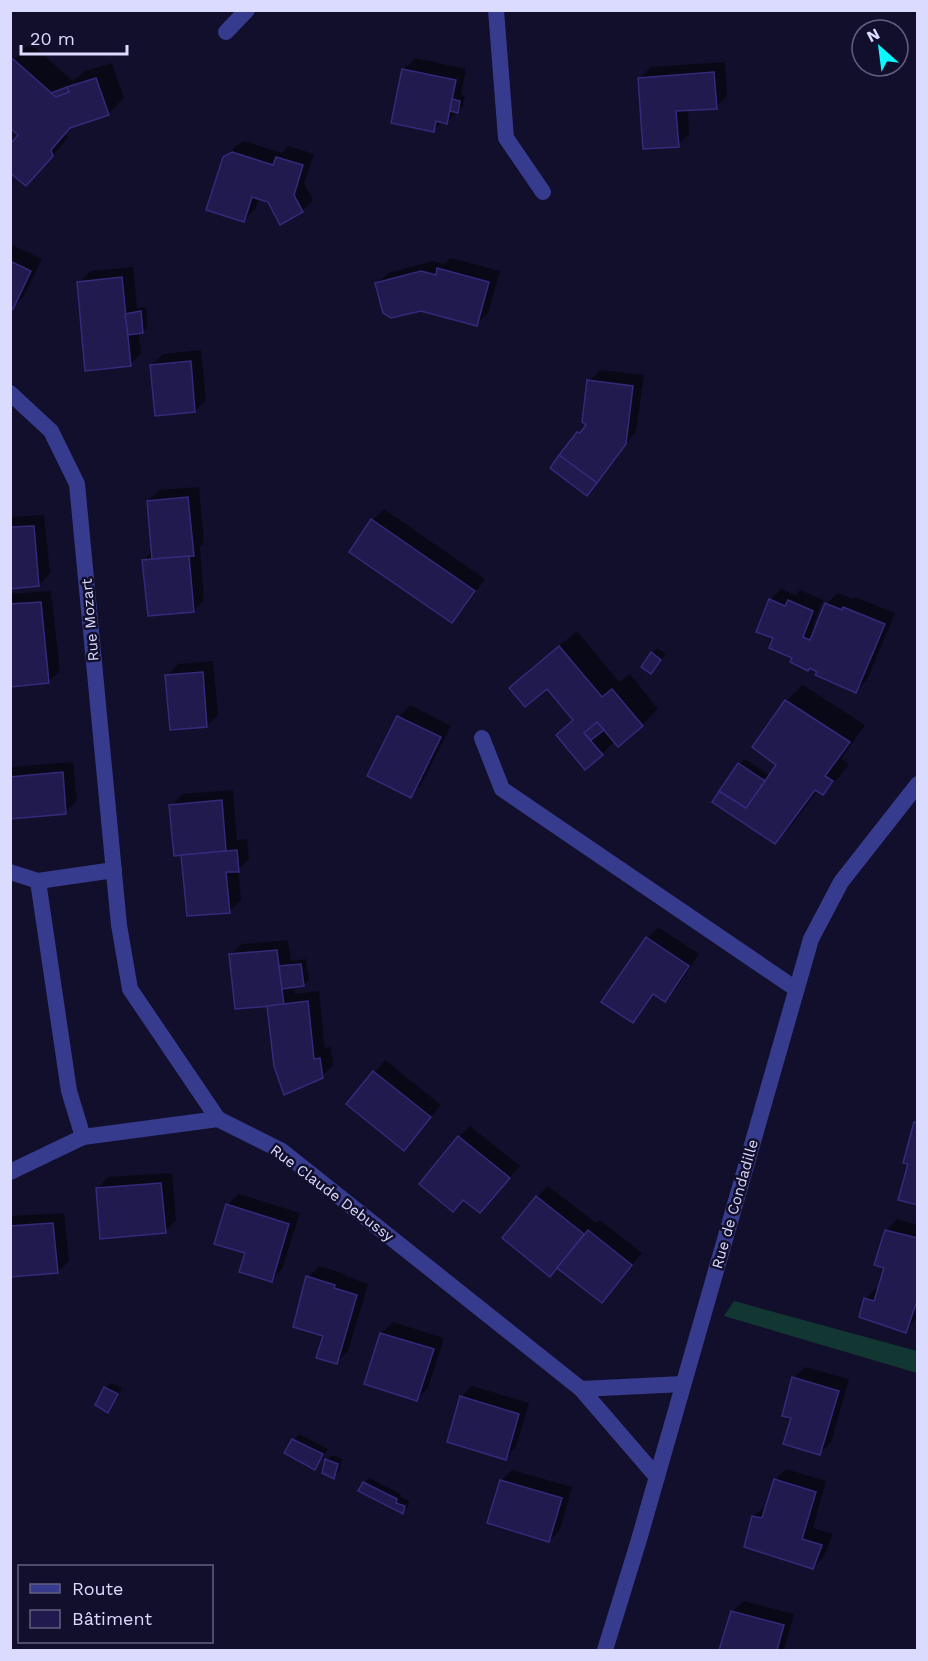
<svg xmlns="http://www.w3.org/2000/svg" width="928" height="1661" viewBox="0 0 928 1661" font-family="'Work Sans',sans-serif">
	<style>
		.green { fill: #123632 }
		.shadow { fill: #0007 }
		.building { fill: #201a4e; stroke: #342a7b; stroke-width: 1.5 }
		.lines { fill: none; stroke-linecap: round; stroke-linejoin: round }
		.service { stroke: #373b8d; stroke-width: 16 }
		.minor { stroke: #373b8d; stroke-width: 16 }
		.tertiary { stroke: #373b8d; stroke-width: 16 }
		.labels { text-anchor: middle; stroke-width: 5; stroke-linejoin: round; paint-order: stroke }
		.street-label { font-size: 15px; fill: #dbdaff; stroke: #120f2c }
	</style>
	<rect width="100%" height="100%" fill="#120f2c"/>
	<polygon class="green" points="734,1301 917,1351 917,1373 724,1316"/>
	<g class="shadow">
		<polygon points="30,43 73,81 85,71 112,63 124,98 108,114 72,126 66,133 68,138 42,168 20,135 10,64"/>
		<polygon points="415,58 466,69 461,95 465,96 463,106 447,122 443,121 434,130 403,70"/>
		<polygon points="725,62 727,96 716,107 688,109 689,134 678,145 640,78 651,67"/>
		<polygon points="244,141 282,153 288,146 314,154 304,183 313,200 302,211 259,198 255,209 244,220 224,158 236,146"/>
		<polygon points="10,244 42,259 24,296 13,307 10,306"/>
		<polygon points="450,258 500,271 488,313 477,324 421,309 377,284 388,273 433,261 444,264"/>
		<polygon points="133,267 137,308 146,307 148,327 143,332 139,332 141,353 130,365 79,282 90,271"/>
		<polygon points="201,350 206,400 195,411 152,365 163,354"/>
		<polygon points="600,370 644,375 636,431 592,489 579,433 587,424 589,381"/>
		<polygon points="199,487 204,543 200,547 204,600 193,611 144,560 153,551 148,501 159,490"/>
		<polygon points="384,509 485,579 463,610 452,621 373,520"/>
		<polygon points="44,515 50,573 39,585 10,587 10,517"/>
		<polygon points="781,589 795,595 800,590 823,600 813,626 817,627 826,604 838,593 853,599 855,597 895,613 867,680 856,691 794,657 775,637 770,600"/>
		<polygon points="51,591 60,671 48,682 10,685 10,594"/>
		<polygon points="577,631 619,682 630,674 658,709 642,725 615,741 602,754 558,735 574,719 547,687 511,688 528,671"/>
		<polygon points="657,648 666,654 651,672 652,653"/>
		<polygon points="213,661 218,715 207,726 167,676 178,664"/>
		<polygon points="803,685 865,725 841,759 849,764 839,777 823,793 818,790 791,826 775,842 740,764 745,759 770,776 778,764 786,701"/>
		<polygon points="410,705 451,726 421,785 410,796 369,775 399,717"/>
		<polygon points="73,762 77,801 65,812 10,817 10,767"/>
		<polygon points="233,790 237,840 247,839 249,859 238,870 241,900 230,911 182,853 171,806 182,794"/>
		<polygon points="658,927 699,954 676,989 665,1000 655,993 632,1021 647,938"/>
		<polygon points="288,940 291,961 306,959 309,980 303,985 294,986 295,994 319,991 325,1048 331,1047 333,1065 322,1077 230,955 241,944"/>
		<polygon points="385,1060 441,1105 404,1149 348,1104"/>
		<polygon points="470,1126 520,1166 480,1211 464,1198 459,1137"/>
		<polygon points="172,1173 176,1220 165,1232 97,1189 108,1177"/>
		<polygon points="548,1186 596,1223 600,1220 642,1253 602,1301 558,1267 537,1197"/>
		<polygon points="239,1194 300,1213 282,1269 271,1280 246,1252 227,1205"/>
		<polygon points="64,1213 69,1261 58,1272 10,1275 10,1216"/>
		<polygon points="897,1219 918,1225 918,1317 905,1331 865,1299 877,1288 879,1289 886,1267 886,1231"/>
		<polygon points="319,1266 345,1274 345,1276 368,1284 348,1351 337,1362 325,1335 308,1277"/>
		<polygon points="393,1322 444,1338 428,1388 417,1399 366,1383 382,1333"/>
		<polygon points="805,1367 849,1379 831,1442 820,1453 793,1378"/>
		<polygon points="111,1383 122,1388 113,1405 108,1411 105,1388"/>
		<polygon points="472,1386 529,1403 516,1447 505,1458 461,1397"/>
		<polygon points="299,1434 328,1449 315,1468 286,1452"/>
		<polygon points="332,1455 342,1459 339,1472 333,1477 327,1460"/>
		<polygon points="786,1469 826,1481 813,1528 833,1534 824,1556 813,1568 753,1517 765,1506 767,1506 775,1480"/>
		<polygon points="512,1470 572,1487 560,1530 549,1541 501,1481"/>
		<polygon points="369,1478 401,1494 400,1497 409,1501 408,1507 402,1512 364,1483"/>
		<polygon points="744,1601 794,1614 784,1650 721,1650 732,1612"/>
	</g>
	<g class="building">
		<polygon points="13,59 56,97 69,92 67,87 96,78 109,115 70,128 51,150 53,156 26,186 10,173 10,144 18,135 10,128 10,62"/>
		<polygon points="402,69 456,80 447,124 436,121 434,132 391,123"/>
		<polygon points="714,72 717,109 676,111 679,147 643,149 638,78"/>
		<polygon points="67,87 69,92 56,97 51,93"/>
		<polygon points="452,99 460,101 458,113 450,111"/>
		<polygon points="232,152 273,165 276,157 303,165 294,195 303,212 280,225 268,202 252,197 244,222 206,210 223,157"/>
		<polygon points="10,261 31,271 13,309 10,308"/>
		<polygon points="437,268 489,282 477,326 421,311 391,318 383,313 375,283 421,271 436,275"/>
		<polygon points="122,277 131,366 85,371 77,282"/>
		<polygon points="141,311 143,333 128,335 125,314"/>
		<polygon points="191,361 195,412 155,416 150,365"/>
		<polygon points="587,380 633,386 626,444 597,483 559,455 577,432 580,433 586,425 582,422"/>
		<polygon points="559,455 597,483 587,496 550,468"/>
		<polygon points="188,497 194,556 152,559 147,501"/>
		<polygon points="371,519 475,591 452,623 349,552"/>
		<polygon points="34,526 39,586 10,589 10,527"/>
		<polygon points="189,556 194,612 148,616 142,560"/>
		<polygon points="769,599 785,606 788,600 813,611 803,637 810,640 825,603 842,610 843,607 885,624 856,693 815,675 817,672 810,668 808,671 790,662 792,658 769,648 773,638 756,632"/>
		<polygon points="41,602 49,683 10,687 10,604"/>
		<polygon points="559,646 602,697 612,689 643,726 618,747 597,722 584,733 603,755 585,770 556,735 573,720 547,689 525,707 509,688"/>
		<polygon points="651,652 661,660 651,674 641,667"/>
		<polygon points="203,672 207,727 170,730 165,675"/>
		<polygon points="785,700 850,742 825,776 833,781 823,795 815,790 775,844 712,802 719,791 746,808 776,765 752,747"/>
		<polygon points="397,716 441,737 411,798 367,776"/>
		<polygon points="597,722 604,730 591,740 584,733"/>
		<polygon points="738,763 765,781 746,808 719,791"/>
		<polygon points="63,772 66,814 10,819 10,777"/>
		<polygon points="222,800 226,851 174,856 169,805"/>
		<polygon points="237,850 239,872 226,872 230,913 187,916 181,855"/>
		<polygon points="646,937 689,966 665,1002 653,994 633,1023 601,1002"/>
		<polygon points="277,950 284,1005 235,1009 229,954"/>
		<polygon points="301,964 304,986 282,989 279,966"/>
		<polygon points="308,1001 314,1059 320,1058 323,1078 284,1095 274,1066 267,1006"/>
		<polygon points="373,1071 431,1117 404,1151 346,1104"/>
		<polygon points="914,1122 918,1123 918,1205 898,1200 908,1164 903,1163"/>
		<polygon points="458,1136 510,1178 480,1213 463,1200 453,1212 419,1184"/>
		<polygon points="161,1183 166,1233 100,1239 96,1188"/>
		<polygon points="536,1196 584,1234 550,1277 502,1238"/>
		<polygon points="226,1204 289,1224 272,1282 239,1272 245,1253 214,1244"/>
		<polygon points="53,1223 58,1273 10,1277 10,1226"/>
		<polygon points="588,1230 632,1265 602,1303 557,1268"/>
		<polygon points="885,1230 918,1238 918,1298 906,1333 859,1317 864,1298 874,1301 884,1268 874,1265"/>
		<polygon points="306,1276 335,1285 334,1288 357,1295 337,1364 316,1358 323,1336 293,1327"/>
		<polygon points="380,1333 434,1349 417,1401 364,1384"/>
		<polygon points="792,1377 839,1391 820,1455 783,1444 791,1418 782,1416"/>
		<polygon points="104,1387 118,1394 108,1413 95,1405"/>
		<polygon points="460,1396 519,1414 506,1460 447,1442"/>
		<polygon points="292,1439 323,1454 315,1470 284,1453"/>
		<polygon points="325,1459 338,1464 334,1479 322,1473"/>
		<polygon points="774,1479 816,1492 802,1539 822,1545 813,1569 744,1547 752,1516 762,1518"/>
		<polygon points="500,1480 562,1498 549,1542 487,1523"/>
		<polygon points="363,1482 397,1499 396,1503 405,1506 403,1514 358,1491"/>
		<polygon points="731,1611 784,1625 777,1650 719,1650"/>
	</g>
	<g class="lines">
		<polyline class="service" points="482,738 502,789 796,989"/>
		<g class="minor">
			<polyline points="496,10 506,138 543,192"/>
			<polyline points="226,32 247,10"/>
			<polyline points="10,393 51,431 77,484 119,925 130,989 218,1119"/>
			<polyline points="10,872 38,881"/>
			<polyline points="83,1137 69,1091 38,881 114,870"/>
			<polyline points="10,1172 83,1137 218,1119 282,1151 581,1389"/>
			<polyline points="657,1477 581,1389 683,1384"/>
		</g>
		<polyline class="tertiary" points="605,1650 638,1543 811,939 841,882 918,784"/>
	</g>
	<g class="labels">
		<g class="street-label">
			<text transform="translate(90 620) rotate(-95)" y="5">Rue Mozart</text>
			<text transform="translate(332 1193) rotate(37)" y="5">Rue Claude Debussy</text>
			<text transform="translate(735 1204) rotate(-74)" y="5">Rue de Condadille</text>
		</g>
	</g>
	<rect width="928" height="1661" fill="none" stroke="#dbdaff" stroke-width="24"/>
	<rect x="18" y="1565" width="195" height="78" fill="#120f2c" stroke="#626080" stroke-width="1.5"/>
	<rect x="30" y="1584" width="30" height="9" fill="#373b8d" stroke="#626080" stroke-width="1.5"/>
	<text x="72" y="1595" font-size="18" fill="#dbdaff">Route</text>
	<rect x="30" y="1610" width="30" height="18" fill="#201a4e" stroke="#626080" stroke-width="1.5"/>
	<text x="72" y="1625" font-size="18" fill="#dbdaff">Bâtiment</text>
	<g transform="translate(880 48) rotate(332)"><circle r="28" fill="#120f2c" stroke="#626080" stroke-width="1.5"/>
	<path d="M0-4.5L10 22L0 15L-10 22Z" fill="#06faff"/>
	<text y="-9" font-size="16" font-weight="bold" text-anchor="middle" fill="#dbdaff">N</text>
	</g>
	<path d="M21 45v9h106v-9" fill="none" stroke="#dbdaff" stroke-width="3"/>
	<text x="30" y="45" font-size="18" fill="#dbdaff" stroke="#120f2c" stroke-width="4.5" paint-order="stroke">20 m</text>
</svg>
